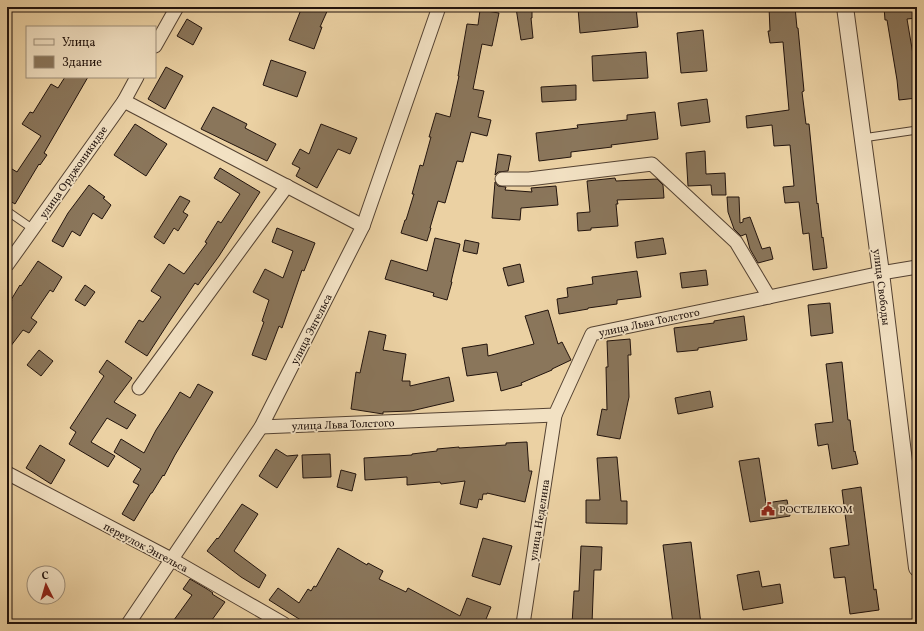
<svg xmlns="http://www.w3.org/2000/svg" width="924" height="631" viewBox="0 0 924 631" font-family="Vollkorn,serif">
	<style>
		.building { fill: #8a765b; stroke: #21130d }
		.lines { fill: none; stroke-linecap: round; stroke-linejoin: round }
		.service-casing { stroke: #544232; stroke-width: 9 }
		.minor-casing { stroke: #544232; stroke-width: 15 }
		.tertiary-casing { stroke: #544232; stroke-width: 18 }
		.service { stroke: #f2e1c3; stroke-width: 7 }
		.minor { stroke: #f2e1c3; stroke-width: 13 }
		.tertiary { stroke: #f2e1c3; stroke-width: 16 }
		.labels { text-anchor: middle; stroke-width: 3.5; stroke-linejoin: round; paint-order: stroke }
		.street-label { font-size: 11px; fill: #21130d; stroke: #f2e1c3 }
		.poi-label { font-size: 11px; fill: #21130d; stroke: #f2e1c3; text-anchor: start }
	</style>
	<rect width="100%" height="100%" fill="#ebd1a3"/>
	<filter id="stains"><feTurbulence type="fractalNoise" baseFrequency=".005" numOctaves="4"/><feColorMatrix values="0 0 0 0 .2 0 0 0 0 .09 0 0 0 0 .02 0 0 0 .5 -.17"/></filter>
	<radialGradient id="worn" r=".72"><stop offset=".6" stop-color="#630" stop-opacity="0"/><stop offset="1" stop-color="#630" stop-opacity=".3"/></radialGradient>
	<g class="building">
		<polygon points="302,7 329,7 320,27 322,27 314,49 289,40"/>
		<polygon points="532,7 532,18 531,18 533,38 521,40 516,8"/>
		<polygon points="590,7 636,7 638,27 580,33 578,8"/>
		<polygon points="769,7 795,7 797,28 798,28 804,91 802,92 806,124 809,124 817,204 818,203 822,238 823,237 827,268 813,270 809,233 803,234 799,202 785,203 783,187 794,186 790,145 774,146 772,125 747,128 746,116 789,110 783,42 770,43 768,31 770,31"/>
		<polygon points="884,7 916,7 917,18 907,19 917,78 917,98 899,100 897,80 887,20 885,20"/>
		<polygon points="480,10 499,13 492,46 482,44 473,89 484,91 478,117 491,120 487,136 471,132 463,162 457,161 445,203 438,201 430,228 431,228 427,241 401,233 405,220 406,220 414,194 412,194 420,165 423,166 431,137 429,137 436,113 450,117 459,76 458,76 467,24 478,25"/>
		<polygon points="187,19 202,28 193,45 177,36"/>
		<polygon points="703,30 707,71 681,73 677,33"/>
		<polygon points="646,52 648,78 593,81 592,56"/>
		<polygon points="271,60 306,72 297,97 263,85"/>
		<polygon points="166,67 183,76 165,109 148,99"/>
		<polygon points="65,77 88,77 44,153 47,155 40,165 39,164 15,204 7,199 7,166 17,172 41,136 22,124 30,112 33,113 51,84 58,88"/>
		<polygon points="576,85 576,100 542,102 541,87"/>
		<polygon points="707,99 710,122 681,126 678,103"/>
		<polygon points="213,107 247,124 245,128 276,144 267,161 201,129"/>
		<polygon points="655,112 658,139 611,145 612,147 571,152 571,157 539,161 536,133 578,128 577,125 627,120 627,115"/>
		<polygon points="135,124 167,144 146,176 114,155"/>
		<polygon points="321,124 357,138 350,154 338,149 317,188 296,176 300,168 292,164 300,149 309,154"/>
		<polygon points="705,151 706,174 725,173 726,195 712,195 711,185 688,186 686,153"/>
		<polygon points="498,154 511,156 508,171 498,172 495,175"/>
		<polygon points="220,168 260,192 219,256 198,285 195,283 167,325 147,356 125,342 139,320 143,322 161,297 151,291 169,264 184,274 207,243 205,242 218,221 221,223 240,194 214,178"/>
		<polygon points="615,178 616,181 657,179 663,185 664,198 617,200 618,204 616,204 618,226 591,228 591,230 578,231 577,213 590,212 587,181"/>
		<polygon points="495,182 498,186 506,187 505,190 532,192 531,188 556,186 558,205 521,208 520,220 492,218"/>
		<polygon points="89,185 105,197 103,198 111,205 102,219 93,213 80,236 72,231 63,247 52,241 68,213"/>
		<polygon points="180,196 190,201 183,212 188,215 178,231 174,228 164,244 154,237"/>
		<polygon points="727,197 739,197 740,223 743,222 743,219 750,217 762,249 770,247 773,259 758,263 750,249 746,234 741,236 734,229 728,212"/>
		<polygon points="277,228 315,243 304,271 302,270 282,328 279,326 266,360 252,355 264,322 262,321 269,300 253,292 265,269 283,278 293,251 272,242"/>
		<polygon points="435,238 460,244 451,282 452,282 447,300 433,296 434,293 385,279 391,260 427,271"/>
		<polygon points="663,238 666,254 637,258 635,242"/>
		<polygon points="465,240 479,243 477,254 463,251"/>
		<polygon points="38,261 62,277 53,292 50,290 31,318 37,322 29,333 23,330 7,351 7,308 12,300 11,300 20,285 21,286"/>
		<polygon points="520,264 524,282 508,286 503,268"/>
		<polygon points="706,270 708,285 682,288 680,273"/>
		<polygon points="637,271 641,297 617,300 617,304 588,308 588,309 559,314 557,299 568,297 567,288 593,284 592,277"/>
		<polygon points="85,285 95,292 85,306 75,300"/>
		<polygon points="830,303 833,333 811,336 808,305"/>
		<polygon points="548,310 558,344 562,342 571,360 552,369 552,370 521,383 522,385 501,391 497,372 467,376 462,348 487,344 488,356 534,344 525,316"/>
		<polygon points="744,316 747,340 698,348 698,350 677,352 674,328 714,323 714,321"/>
		<polygon points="369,331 386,335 383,350 406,354 402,381 410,381 410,386 449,377 454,401 411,411 383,412 383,414 351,409 356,372 360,373"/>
		<polygon points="630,339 631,355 628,355 629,397 620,439 597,435 602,409 607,410 606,367 608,367 607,341"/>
		<polygon points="39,350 53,361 41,376 27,365"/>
		<polygon points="107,360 132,378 114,402 136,415 127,429 107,418 91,442 115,456 108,467 69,444 76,432 70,428 104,376 99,372"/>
		<polygon points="842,362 848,420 850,420 854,452 855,451 858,464 832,469 828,444 818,446 815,424 833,422 826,364"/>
		<polygon points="198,384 213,392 175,455 164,476 163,475 152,493 151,493 134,521 122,514 139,485 133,482 141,469 114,452 121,439 144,453 156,430 169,410 180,392 190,398"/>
		<polygon points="710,391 713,407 678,414 675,398"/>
		<polygon points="527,442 529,471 532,471 525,502 487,493 487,494 483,494 482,500 479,499 477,508 460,504 465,481 441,484 440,482 407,485 407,477 365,480 364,458 412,455 412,454 437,451 437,449 459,447 459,448 506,445 506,443"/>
		<polygon points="40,445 65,460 51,484 26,468"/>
		<polygon points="276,449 287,456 298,455 277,488 259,476"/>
		<polygon points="330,454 331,477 303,478 302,455"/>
		<polygon points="617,457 621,501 627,501 627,524 586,523 586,500 600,500 597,458"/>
		<polygon points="759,458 766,503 787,500 790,516 750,522 739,461"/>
		<polygon points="341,470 356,474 352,491 337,487"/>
		<polygon points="861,487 874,590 876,589 879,610 850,614 845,577 834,578 830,548 849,545 842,490"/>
		<polygon points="242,504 258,514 234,551 266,575 259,588 241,577 207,551 217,538 218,539"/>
		<polygon points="483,538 512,546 500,585 472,576"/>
		<polygon points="691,542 701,624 673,624 663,545"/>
		<polygon points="581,546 602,547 601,570 594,570 592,624 572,624 574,591 579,591"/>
		<polygon points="338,548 367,565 368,563 383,571 379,579 406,592 408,588 460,616 467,598 491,607 484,624 307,624 269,600 278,588 299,603 308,589 311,591 314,586 316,587"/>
		<polygon points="759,571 762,587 780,584 783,603 743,610 737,575"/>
		<polygon points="190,579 207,589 213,593 212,594 225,602 209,624 171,624 192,595 183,589"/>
	</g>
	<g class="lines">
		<g class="service-casing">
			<g id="service">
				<polyline points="863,138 917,130"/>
				<polyline points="7,211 33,229"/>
			</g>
		</g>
		<g class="minor-casing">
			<g id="minor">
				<polyline points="155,46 177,7"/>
				<polyline points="124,101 363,226"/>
				<polyline points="502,179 529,179 652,164 736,242 769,297"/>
				<polyline points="7,265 124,101 137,77"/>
				<polyline points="139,388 287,186"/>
				<polyline points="261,427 555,415 592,334 769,297 881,273 917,267"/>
				<polyline points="7,473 171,559 284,624"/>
				<polyline points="128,624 261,427 363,226 439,7"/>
				<polyline points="523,624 555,415"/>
			</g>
		</g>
		<g class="tertiary-casing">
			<polyline id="tertiary" points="845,7 881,273 917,568"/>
		</g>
		<use href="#service" class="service"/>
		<use href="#minor" class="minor"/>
		<use href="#tertiary" class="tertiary"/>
	</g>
	<defs>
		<g id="civic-bare" transform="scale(1.08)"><path d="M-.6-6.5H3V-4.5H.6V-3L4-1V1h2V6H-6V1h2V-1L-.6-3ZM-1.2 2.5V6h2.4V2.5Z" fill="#8f2418" stroke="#f2e1c3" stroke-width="2.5" paint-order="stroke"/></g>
	</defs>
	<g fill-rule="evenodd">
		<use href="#civic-bare" x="768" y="509"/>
	</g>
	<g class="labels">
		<g class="street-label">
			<text transform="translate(73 172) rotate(-55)" y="4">улица Орджоникидзе</text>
			<text transform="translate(882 287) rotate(83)" y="4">улица Свободы</text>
			<text transform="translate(649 322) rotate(-12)" y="4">улица Льва Толстого</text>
			<text transform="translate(311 329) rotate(-63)" y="4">улица Энгельса</text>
			<text transform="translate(343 424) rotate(-2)" y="4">улица Льва Толстого</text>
			<text transform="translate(539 520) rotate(-81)" y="4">улица Неделина</text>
			<text transform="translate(146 547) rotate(28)" y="4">переулок Энгельса</text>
		</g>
		<g class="poi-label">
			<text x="779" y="513">РОСТЕЛЕКОМ</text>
		</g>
	</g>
	<rect width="924" height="631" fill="none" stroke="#ebd1a3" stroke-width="24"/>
	<rect x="8" y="8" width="908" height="615" fill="none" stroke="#21130d" stroke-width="2"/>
	<rect x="12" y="12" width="900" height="607" fill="none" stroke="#21130d"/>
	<rect x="26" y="26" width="130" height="52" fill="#f2e1c3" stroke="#9e8f7a"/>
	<rect x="34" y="39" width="20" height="6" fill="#f2e1c3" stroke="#9e8f7a"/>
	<text x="62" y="46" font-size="12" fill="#21130d">Улица</text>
	<rect x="34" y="56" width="20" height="12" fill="#8a765b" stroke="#9e8f7a"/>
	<text x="62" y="66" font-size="12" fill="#21130d">Здание</text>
	<g transform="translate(46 585) rotate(355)"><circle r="19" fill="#f2e1c3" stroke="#9e8f7a"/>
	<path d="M0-3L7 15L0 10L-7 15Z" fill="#8f2418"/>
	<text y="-6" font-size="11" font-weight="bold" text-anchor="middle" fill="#21130d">С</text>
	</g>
	<rect width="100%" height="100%" filter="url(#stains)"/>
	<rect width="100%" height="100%" fill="url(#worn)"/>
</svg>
